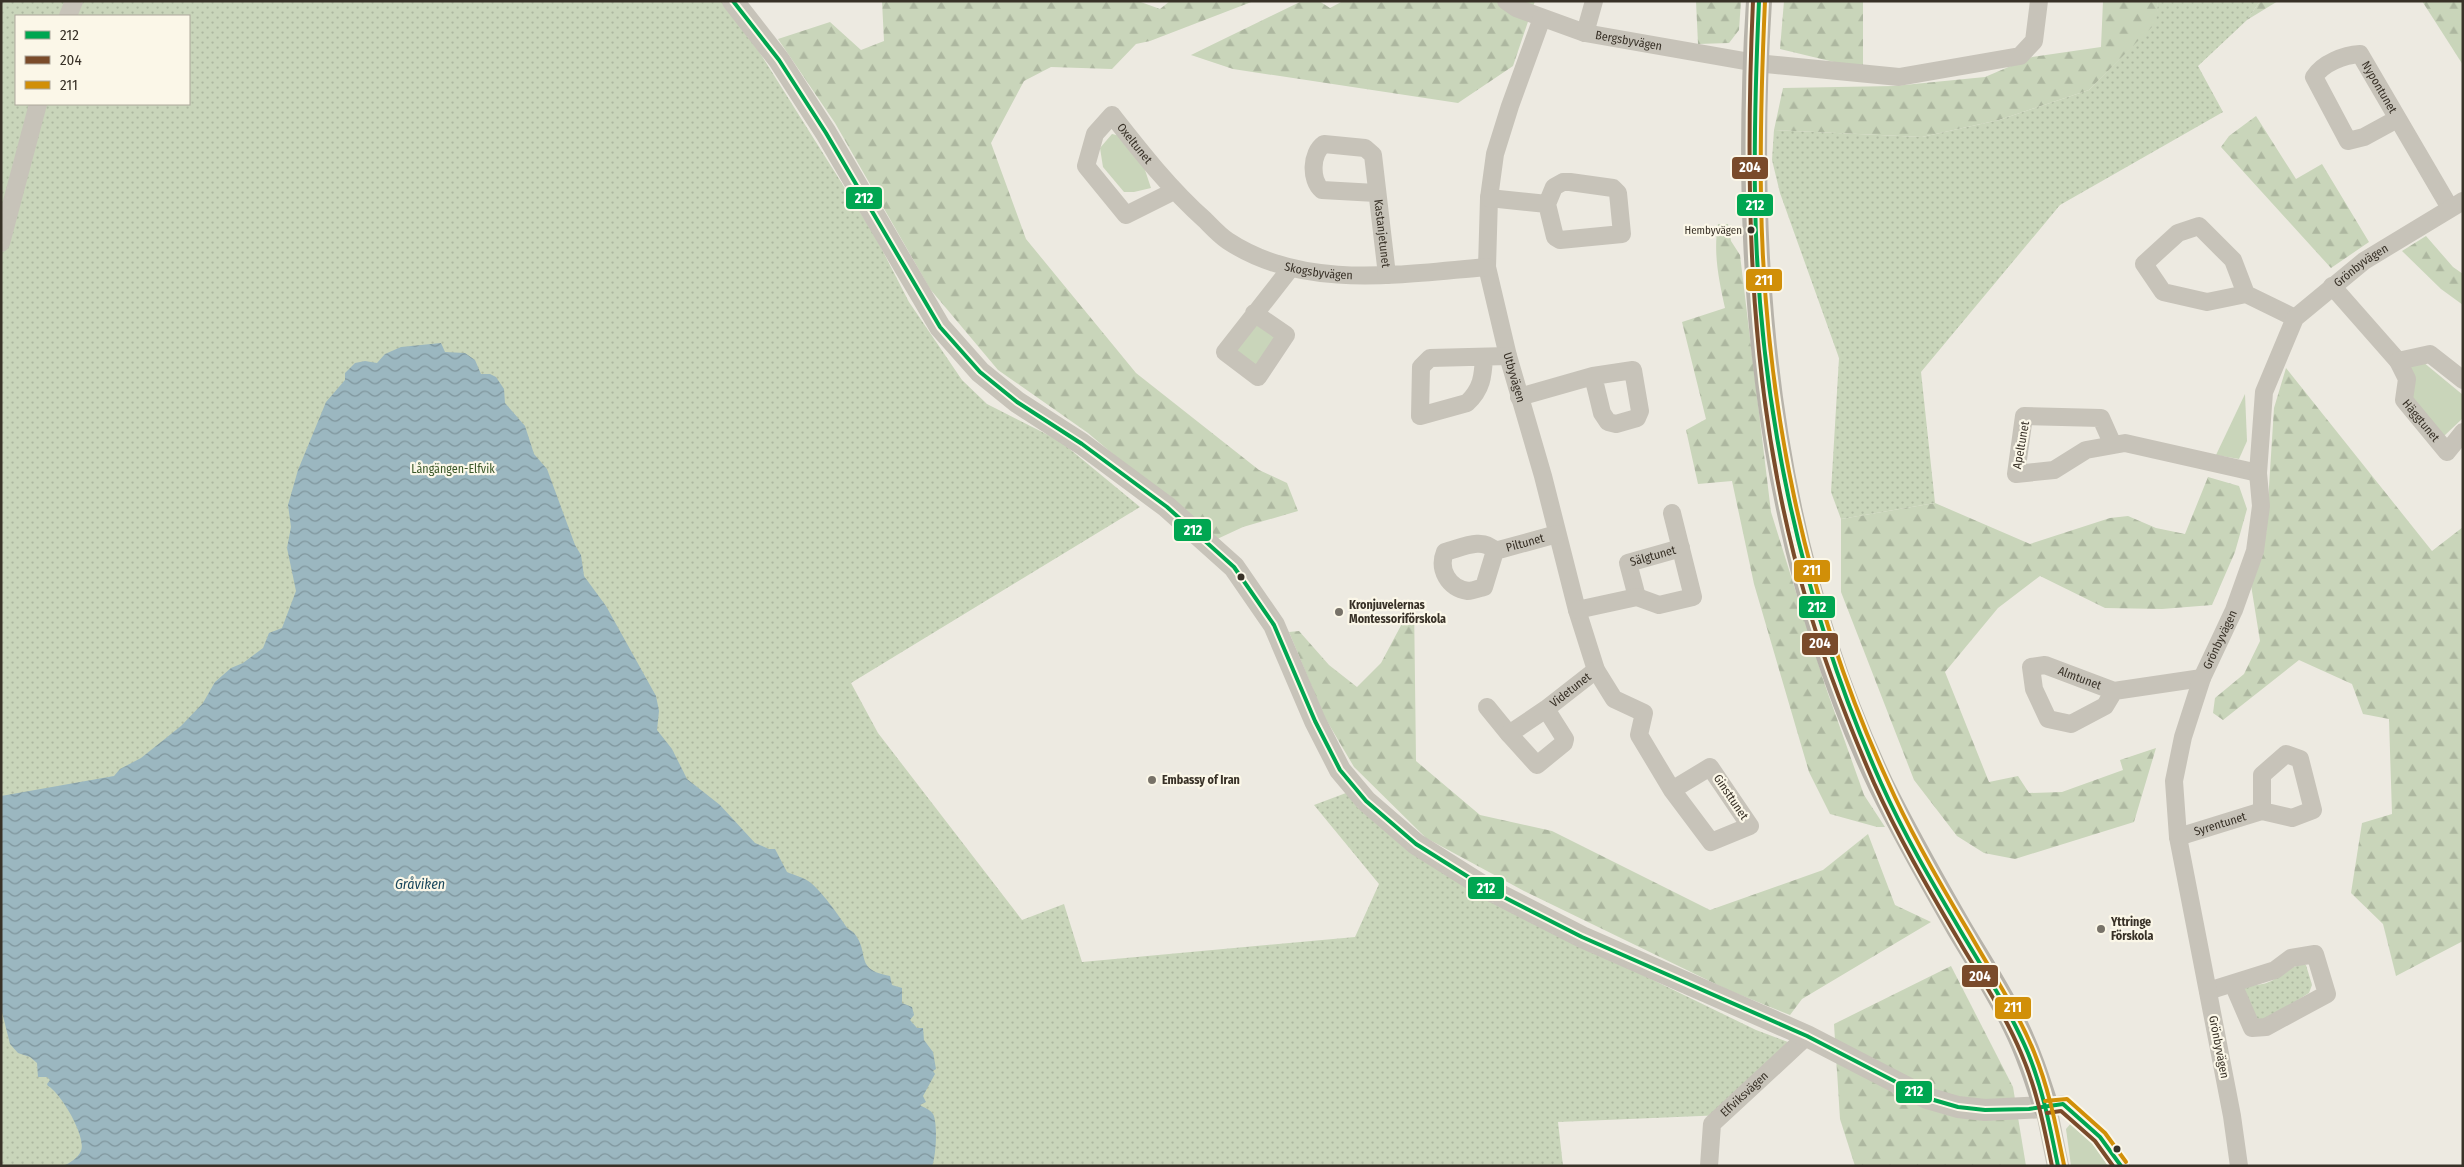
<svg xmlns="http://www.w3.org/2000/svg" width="2464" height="1167" viewBox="0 0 2464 1167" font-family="'Fira Sans Condensed',sans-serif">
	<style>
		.grass { fill: #c9d5ba }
		.forest { fill: url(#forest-firs) }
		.park { fill: url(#park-dots); fill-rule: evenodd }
		.water { fill: url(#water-waves) }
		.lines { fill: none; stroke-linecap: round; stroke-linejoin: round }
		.minor { stroke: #c7c3b9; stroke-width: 18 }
		.tertiary { stroke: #c7c3b9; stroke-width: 22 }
		.secondary { stroke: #b7b3aa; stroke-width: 26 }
		.bus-1-casing { stroke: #fbf7e8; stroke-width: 8 }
		.bus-2-casing { stroke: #fbf7e8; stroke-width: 8 }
		.bus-3-casing { stroke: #fbf7e8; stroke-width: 8 }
		.bus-1 { stroke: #00a651; stroke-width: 4 }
		.bus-2 { stroke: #7a4b2a; stroke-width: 4 }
		.bus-3 { stroke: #d18f08; stroke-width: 4 }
		.bus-dot { fill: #383127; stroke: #fbf7e8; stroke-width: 2 }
		.poi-dot { fill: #777268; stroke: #fbf7e8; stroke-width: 2 }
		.labels { text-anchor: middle; stroke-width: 4.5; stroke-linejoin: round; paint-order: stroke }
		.bus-label { font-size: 11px; fill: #383127; stroke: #fbf7e8; text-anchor: end }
		.street-label { font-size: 12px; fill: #383127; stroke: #fbf7e8 }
		.park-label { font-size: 12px; fill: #3b5829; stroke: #fbf7e8 }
		.poi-label { font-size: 12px; font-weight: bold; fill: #383127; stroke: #fbf7e8; text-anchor: start }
		.water-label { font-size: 14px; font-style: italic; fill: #1a475c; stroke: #fbf7e8 }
		.line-badge { stroke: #fbf7e8; stroke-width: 2 }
		.badge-label { font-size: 14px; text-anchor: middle; font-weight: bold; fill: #fff }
	</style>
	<defs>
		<pattern id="forest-firs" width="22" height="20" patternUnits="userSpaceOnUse" patternTransform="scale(1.25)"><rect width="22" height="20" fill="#c9d5ba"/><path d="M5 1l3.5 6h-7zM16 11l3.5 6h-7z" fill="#adb7a0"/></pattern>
		<pattern id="park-dots" width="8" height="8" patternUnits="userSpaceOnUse" patternTransform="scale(1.25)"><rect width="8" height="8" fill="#c9d5ba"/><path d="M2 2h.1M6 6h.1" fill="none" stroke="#adb7a0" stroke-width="1.8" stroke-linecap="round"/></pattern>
		<pattern id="water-waves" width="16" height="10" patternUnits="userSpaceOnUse" patternTransform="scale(1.25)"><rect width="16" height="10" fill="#9bb7c0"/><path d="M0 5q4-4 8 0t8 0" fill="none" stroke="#7f959c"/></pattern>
	</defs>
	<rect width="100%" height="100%" fill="#edeae1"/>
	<g class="grass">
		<polygon points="1112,134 1125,137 1144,167 1151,188 1134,192 1124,192 1103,167 1100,148"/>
		<polygon points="1252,322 1276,338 1261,364 1253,365 1237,357 1235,347"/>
		<polygon points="2423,362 2463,395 2463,418 2444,436 2413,401 2410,366"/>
		<polygon points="2245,394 2247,441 2239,459 2216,455"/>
		<polygon points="2072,1122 2098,1150 2108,1166 2071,1166 2066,1129"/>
	</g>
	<g class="forest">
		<polygon points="882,1 1138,1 1160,9 1170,1 1254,1 1150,41 1136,44 1112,69 1051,67 1024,81 991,143 1026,239 1136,373 1259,470 1287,483 1298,511 1243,527 1215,540 1088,433 998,370 930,289 835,123 778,39 830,22 861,50 884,41"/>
		<polygon points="1302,1 1319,1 1330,8 1343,1 1535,1 1513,66 1458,103 1233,69 1191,55"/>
		<polygon points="1696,1 1741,1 1739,30 1729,43 1698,44"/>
		<polygon points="1784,1 1863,1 1863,69 1780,49"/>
		<polygon points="2103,1 2158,1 2157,23 2089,90 1999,120 1922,137 1774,130 1783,88 1894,86 1985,77 2032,57 2101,47"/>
		<polygon points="2260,1 2278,1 2247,20"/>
		<polygon points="2422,1 2463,1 2463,65"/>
		<polygon points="2256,116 2296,179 2322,164 2369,242 2331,268 2221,147 2229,136"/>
		<path d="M1718,224H1728L1731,241L1740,255L1771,512L1825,685L1864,795L1885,827H1877L1830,814L1809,772L1754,584L1732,481L1698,484L1686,430L1706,419L1682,322L1725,308C1719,280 1713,254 1718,224Z"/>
		<polygon points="2426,236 2453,267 2463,274 2463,305 2441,289 2402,251"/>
		<polygon points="2286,368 2432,551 2463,527 2463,941 2396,976 2383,924 2351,893 2362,823 2392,814 2389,719 2363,714 2352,684 2299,660 2223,720 2213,713 2215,698 2244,674 2260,641 2251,585 2266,534 2274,408"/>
		<polygon points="2208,477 2239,486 2247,509 2235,552 2212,605 2162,609 2105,608 2040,576 1998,608 1945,672 1989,782 2018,776 2029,793 2062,792 2123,770 2120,760 2156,748 2134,822 2015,859 1984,853 1957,836 1914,780 1841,592 1841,519 1935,503 2030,544 2110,518 2128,516 2156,528 2185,534"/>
		<polygon points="1414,601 1416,761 1480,815 1552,831 1710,910 1823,870 1868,834 1895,905 1931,922 1802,999 1790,1015 1728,990 1524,891 1426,838 1354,767 1324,716 1289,632 1299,631 1329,665 1357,687 1381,663"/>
		<polygon points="1951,966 2013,1087 2026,1166 1855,1166 1840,1119 1834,1024"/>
	</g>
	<g class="park">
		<path d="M1,1H722L758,50L875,236L909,302L962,380L987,404L1060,441L1140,507L851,683L878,733L1022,920L1064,904L1082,962L1355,937L1379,884L1314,805L1346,793L1616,962L1756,1030L1801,1047L1724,1115L1558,1122L1563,1166H1ZM16,16H189V104H16Z"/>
		<polygon points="2158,1 2260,1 2247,20 2198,66 2223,112 2060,205 1921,372 1935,503 1841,519 1831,492 1839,358 1780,193 1772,160 1774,130 1922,137 1999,120 2089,90 2156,23"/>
		<path d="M2300,965H2306L2312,985L2309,993L2263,1022H2255L2242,987C2258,984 2274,986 2282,970Z"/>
	</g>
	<path class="water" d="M441,343L445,352L465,353L475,360L481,374H490L496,377L504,389L505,403L525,426L534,454L547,469L575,545L581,555L584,576L606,606L656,696L659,711L657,730L672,749L687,779L720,805L755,843L769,849H775L787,872C794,875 805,878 811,883C821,891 838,914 845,925C847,929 851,930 854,933C871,954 853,969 890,976L892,985L902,988V1003L912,1007L914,1015L910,1020L917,1028H923L924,1040L933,1052L936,1069L933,1071L935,1074L923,1096L926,1102L920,1105C924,1108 930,1109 933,1114C938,1123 936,1157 932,1166H63C70,1163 78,1158 81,1151C87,1137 60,1092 48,1086L47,1084L50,1080L47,1077H38L37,1063L30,1057L18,1053L10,1044L1,1008V796L114,776L120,769L141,758L181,726L203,703L215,682L231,668L243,663L263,648L269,633L282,628L296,591L287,548L291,527L288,505L298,470L326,402L345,380V373L355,363L365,361L377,363L385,354L401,347Z"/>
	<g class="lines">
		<g class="minor">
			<path id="s1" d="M1506,1L1516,8L1585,33L1756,63L1899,77L2020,56L2034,41L2039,1"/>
			<polyline points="68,16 74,1"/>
			<path id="s2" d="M1542,18L1510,106L1495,154L1489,198L1487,267L1508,356L1543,476L1577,610L1596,670L1614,699L1644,713L1639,735L1672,790L1711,842L1750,826L1710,767L1672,790"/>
			<polyline points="1585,33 1594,1"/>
			<path id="s3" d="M2397,119L2364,137L2348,141L2314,77C2323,63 2344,55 2360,54L2450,208"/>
			<path id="s4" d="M1174,191L1126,215L1086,166L1095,134L1112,115C1141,152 1170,189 1205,220C1212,227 1219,235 1228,241C1304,291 1401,274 1487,267"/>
			<path id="s5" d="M1376,193L1322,190C1310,180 1311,153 1324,144L1365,148L1373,155L1387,275"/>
			<polyline points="1489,198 1547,204 1554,187 1563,182 1570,182 1613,188 1618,193 1622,234 1560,240 1555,237 1547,204"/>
			<polyline points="1,243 38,104"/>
			<path id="s6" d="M2332,286L2398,361L2407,379L2404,400L2447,452L2463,432"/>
			<polyline points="2246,294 2207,302 2163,292 2144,264 2178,233 2199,226 2233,260 2246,294 2295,318"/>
			<polyline points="1254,313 1286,335 1258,377 1225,352 1290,269"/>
			<path d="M1484,357C1483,376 1482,389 1467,403L1420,416L1421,367L1430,358L1508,356"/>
			<polyline points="2398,361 2430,354 2463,380"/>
			<polyline points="1519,397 1593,376 1633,370 1640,411 1637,418 1616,424 1608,422 1602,413 1593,376"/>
			<polyline points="2113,445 2101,418 2024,416 2016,474 2054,470 2086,450 2125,443 2258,473"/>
			<path id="s7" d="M1495,551L1484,587C1480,588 1473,591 1468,591C1448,588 1438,569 1445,552C1461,548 1483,536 1495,551L1557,534"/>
			<path id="s8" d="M1637,597L1628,563L1681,548"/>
			<polyline points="1577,610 1637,597 1659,605 1693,597 1672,513"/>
			<path id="s9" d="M2114,691L2105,706L2071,724L2048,719L2034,689L2031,667L2045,665L2114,691L2202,678"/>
			<polyline points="1487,707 1509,734"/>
			<path id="s10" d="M1546,709L1565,739L1564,743L1537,765L1509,734L1546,709L1596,670"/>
			<path id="s11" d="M2178,837L2262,811V775L2286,754L2300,759L2313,810L2292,818L2262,811"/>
			<polyline points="2208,991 2275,970 2291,958 2315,954 2327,994 2266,1027 2252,1028 2233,984"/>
			<polyline points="2046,1107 2063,1104 2100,1137 2121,1166"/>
			<path id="s12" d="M1709,1166L1712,1124L1807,1036"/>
			<path id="s13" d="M2239,1166L2232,1116L2178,837L2174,781L2183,737L2202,678L2234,610L2255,551L2261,506L2258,473L2264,392L2295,318L2364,261L2463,201"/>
		</g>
		<polyline class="tertiary" points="733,1 779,60 826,133 940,327 980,372 1017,402 1082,444 1167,507 1234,567 1274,625 1315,721 1340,770 1366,801 1416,844 1486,888 1582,937 1807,1036 1927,1098 1958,1107 1985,1110 2046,1107 2058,1166"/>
		<path class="secondary" d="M1759,1C1742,265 1766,543 1881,785C1905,834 1932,881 1959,928C1978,960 1999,992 2015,1025C2028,1051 2037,1079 2046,1107"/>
		<g class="bus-1-casing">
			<g id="bus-1">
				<polyline points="733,1 779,60 826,133 940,327 980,372 1017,402 1082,444 1167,507 1234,567 1274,625 1315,721 1340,770 1366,801 1416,844 1486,888 1582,937 1807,1036 1927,1098 1958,1107 1985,1110 2029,1109 2063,1104 2100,1137 2121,1166"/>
				<path d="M1759,1C1756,67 1754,132 1755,198C1758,399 1799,599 1881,783C1905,837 1936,889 1966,940C1988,977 2011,1013 2028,1053C2043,1090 2050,1127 2058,1166"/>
			</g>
		</g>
		<g class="bus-2-casing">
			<g id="bus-2">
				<path d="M1753,1C1744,202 1749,405 1806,599C1824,662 1848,723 1874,783C1899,839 1931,893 1962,946C1983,981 2005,1015 2021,1053C2037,1090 2044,1127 2052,1166"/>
				<polyline points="2047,1113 2061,1111 2095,1141 2113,1166"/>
			</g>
		</g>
		<g class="bus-3-casing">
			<g id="bus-3">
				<path d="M1765,1C1762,67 1760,132 1761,198C1764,398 1804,600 1888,782C1911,834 1940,884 1970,934C1992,973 2017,1010 2034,1052C2049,1089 2056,1126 2064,1165"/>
				<polyline points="2045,1101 2067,1099 2105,1133 2126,1162"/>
			</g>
		</g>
		<use href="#bus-1" class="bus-1"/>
		<use href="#bus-2" class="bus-2"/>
		<use href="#bus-3" class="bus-3"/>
	</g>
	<g class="bus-dot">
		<circle cx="1751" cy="230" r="4.5"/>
		<circle cx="1241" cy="577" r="4.5"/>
		<circle cx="2117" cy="1149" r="4.5"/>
	</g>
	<g class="poi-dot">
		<circle cx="1339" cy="612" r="5"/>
		<circle cx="1152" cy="780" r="5"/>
		<circle cx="2101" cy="929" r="5"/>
	</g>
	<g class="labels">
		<g class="bus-label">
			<text x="1742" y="234">Hembyvägen</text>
		</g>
		<g class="street-label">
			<text dy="4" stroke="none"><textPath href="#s1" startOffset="130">Bergsbyvägen</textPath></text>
			<text dy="4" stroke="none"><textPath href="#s3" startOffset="218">Nypontunet</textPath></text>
			<text dy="4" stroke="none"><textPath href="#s4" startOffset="212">Oxeltunet</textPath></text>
			<text dy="4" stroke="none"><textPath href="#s5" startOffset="236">Kastanjetunet</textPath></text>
			<text dy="4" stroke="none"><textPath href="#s13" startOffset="960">Grönbyvägen</textPath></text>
			<text dy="4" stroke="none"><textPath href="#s4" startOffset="444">Skogsbyvägen</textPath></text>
			<text dy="4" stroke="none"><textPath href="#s2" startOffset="371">Utbyvägen</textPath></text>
			<text dy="4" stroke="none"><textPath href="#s6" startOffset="168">Häggtunet</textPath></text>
			<text transform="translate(2021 445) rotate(-80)" y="4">Apeltunet</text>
			<text dy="4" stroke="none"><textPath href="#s7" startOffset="191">Piltunet</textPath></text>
			<text dy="4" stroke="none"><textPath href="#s8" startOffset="61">Sälgtunet</textPath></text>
			<text dy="4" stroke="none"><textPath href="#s13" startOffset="540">Grönbyvägen</textPath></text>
			<text dy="4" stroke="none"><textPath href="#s9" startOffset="186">Almtunet</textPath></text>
			<text dy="4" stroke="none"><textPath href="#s10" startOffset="192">Videtunet</textPath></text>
			<text transform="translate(1731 797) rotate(56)" y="4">Ginsttunet</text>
			<text dy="4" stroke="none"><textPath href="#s11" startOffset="44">Syrentunet</textPath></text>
			<text transform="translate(2219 1047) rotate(79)" y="4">Grönbyvägen</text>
			<text dy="4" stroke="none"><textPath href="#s12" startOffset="86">Elfviksvägen</textPath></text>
		</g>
		<g class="park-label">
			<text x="453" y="473">Långängen-Elfvik</text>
		</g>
		<g class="poi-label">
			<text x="1349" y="609">Kronjuvelernas<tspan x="1349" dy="14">Montessoriförskola</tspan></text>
			<text x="1162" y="784">Embassy of Iran</text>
			<text x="2111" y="926">Yttringe<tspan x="2111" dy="14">Förskola</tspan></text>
		</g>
		<g class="water-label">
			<text x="420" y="889">Gråviken</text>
		</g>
	</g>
	<g class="line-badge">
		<rect x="1731" y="156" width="38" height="24" rx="5" fill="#7a4b2a"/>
		<rect x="845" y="186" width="38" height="24" rx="5" fill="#00a651"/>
		<rect x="1736" y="193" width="38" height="24" rx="5" fill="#00a651"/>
		<rect x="1745" y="268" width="38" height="24" rx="5" fill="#d18f08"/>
		<rect x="1173" y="518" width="39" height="24" rx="5" fill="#00a651"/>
		<rect x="1793" y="559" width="38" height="24" rx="5" fill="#d18f08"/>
		<rect x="1798" y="595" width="38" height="24" rx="5" fill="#00a651"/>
		<rect x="1801" y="632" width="38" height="24" rx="5" fill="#7a4b2a"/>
		<rect x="1467" y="876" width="38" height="24" rx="5" fill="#00a651"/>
		<rect x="1961" y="964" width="38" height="24" rx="5" fill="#7a4b2a"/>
		<rect x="1994" y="996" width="38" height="24" rx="5" fill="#d18f08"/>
		<rect x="1895" y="1080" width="38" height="24" rx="5" fill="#00a651"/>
	</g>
	<g class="badge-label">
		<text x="1750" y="172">204</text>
		<text x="864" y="203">212</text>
		<text x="1755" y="210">212</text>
		<text x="1764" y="285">211</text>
		<text x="1193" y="535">212</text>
		<text x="1812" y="575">211</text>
		<text x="1817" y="612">212</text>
		<text x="1820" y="648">204</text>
		<text x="1486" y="893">212</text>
		<text x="1980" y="981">204</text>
		<text x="2013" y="1012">211</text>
		<text x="1914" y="1096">212</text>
	</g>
	<rect width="2464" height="1167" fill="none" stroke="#383127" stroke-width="5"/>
	<rect x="15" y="15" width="175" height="90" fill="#fbf7e8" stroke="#ada89b"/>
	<rect x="25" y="31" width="25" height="8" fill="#00a651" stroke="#ada89b"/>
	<text x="60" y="40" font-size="15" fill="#383127">212</text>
	<rect x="25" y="56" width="25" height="8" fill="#7a4b2a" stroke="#ada89b"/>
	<text x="60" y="65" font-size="15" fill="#383127">204</text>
	<rect x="25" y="81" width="25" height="8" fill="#d18f08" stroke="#ada89b"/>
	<text x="60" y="90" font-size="15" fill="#383127">211</text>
</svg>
